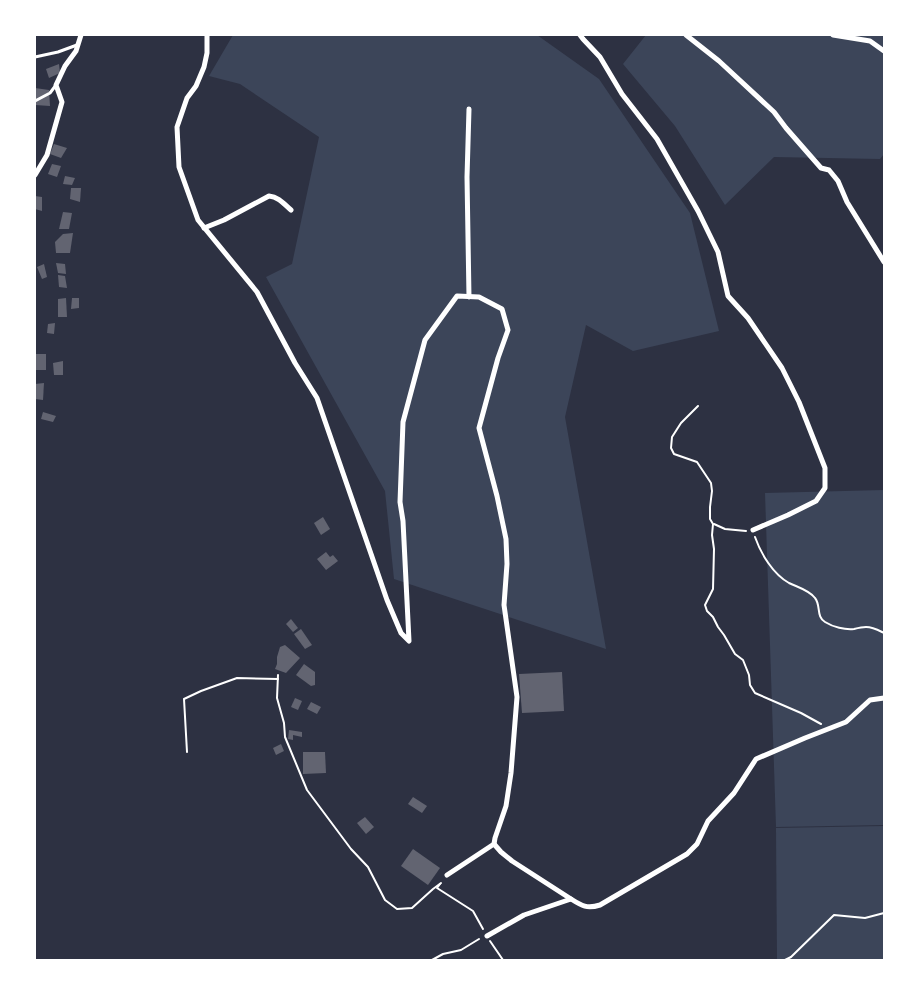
<svg xmlns="http://www.w3.org/2000/svg" width="919" height="995" viewBox="0 0 919 995" font-family="Cabin,sans-serif">
	<style>
		.green { fill: #3c4559 }
		.building { fill: #626471 }
		.lines { fill: none; stroke-linecap: round; stroke-linejoin: round }
		.path { stroke: #fff; stroke-width: 2 }
		.service { stroke: #fff; stroke-width: 3 }
		.minor { stroke: #fff; stroke-width: 5 }
	</style>
	<rect width="100%" height="100%" fill="#2d3142"/>
	<g class="green">
		<polygon points="233,35 537,35 599,79 690,213 719,331 633,351 586,325 565,417 606,649 394,579 385,491 266,277 292,264 319,137 240,84 209,76"/>
		<polygon points="646,35 884,35 884,154 880,159 774,157 725,205 675,126 623,64"/>
		<polygon points="884,490 884,825 776,827 765,493"/>
		<polygon points="884,826 884,960 777,960 776,828"/>
	</g>
	<g class="building">
		<polygon points="59,64 60,73 49,78 46,69"/>
		<polygon points="35,88 49,90 50,106 35,105"/>
		<polygon points="54,144 67,148 61,158 50,154"/>
		<polygon points="52,164 61,166 57,177 48,174"/>
		<polygon points="65,176 75,178 72,185 63,184"/>
		<polygon points="71,188 81,188 80,202 70,199"/>
		<polygon points="35,196 42,197 42,211 35,209"/>
		<polygon points="63,212 72,213 69,229 59,229"/>
		<polygon points="73,233 70,253 56,253 55,242 63,234"/>
		<polygon points="56,263 65,264 66,274 58,273"/>
		<polygon points="44,264 47,277 42,279 37,267"/>
		<polygon points="58,275 65,276 67,288 59,287"/>
		<polygon points="66,298 67,317 58,317 58,299"/>
		<polygon points="72,298 79,298 79,308 71,309"/>
		<polygon points="55,323 54,334 47,333 48,324"/>
		<polygon points="35,354 46,354 46,370 36,370"/>
		<polygon points="63,361 63,375 54,375 53,363"/>
		<polygon points="44,383 43,400 35,399 35,384"/>
		<polygon points="43,412 56,416 53,422 41,419"/>
		<polygon points="323,517 330,529 321,535 314,523"/>
		<polygon points="326,552 330,557 333,555 338,561 326,570 317,559"/>
		<polygon points="291,619 298,628 293,632 286,624"/>
		<polygon points="301,629 312,645 305,649 294,634"/>
		<polygon points="285,645 300,658 286,673 275,669 277,664 277,657 280,647"/>
		<polygon points="304,664 315,672 315,685 311,686 296,675"/>
		<polygon points="562,672 564,711 522,713 519,674"/>
		<polygon points="295,698 302,701 298,710 291,707"/>
		<polygon points="311,702 321,707 317,714 307,709"/>
		<polygon points="289,730 302,732 302,737 293,735 293,740 288,739"/>
		<polygon points="281,744 284,751 276,755 273,748"/>
		<polygon points="303,752 325,752 326,773 303,774"/>
		<polygon points="413,797 427,806 422,813 408,804"/>
		<polygon points="365,817 374,827 366,834 357,823"/>
		<polygon points="413,849 440,868 428,885 401,866"/>
	</g>
	<g class="lines">
		<g class="path">
			<polyline points="698,406 681,423 672,437 671,448 674,454 697,462 711,483 712,491 710,507 710,519 713,524 712,535 714,549 713,589 705,605 707,611 713,617 718,627 724,635 735,654 743,660 749,675 750,685 755,693 801,713 821,724"/>
			<polyline points="714,524 725,529 746,531"/>
			<path d="M755,537C761,554 773,574 789,583C797,587 809,590 815,598C821,605 816,617 825,622C833,627 845,630 854,629C858,628 862,627 866,627C873,627 878,630 884,633"/>
			<polyline points="278,675 277,698 284,723 285,737 307,790 351,849 368,867 385,900 397,909 412,908 433,889 441,883"/>
			<polyline points="187,752 184,699 201,691 237,678 278,679"/>
			<polyline points="440,884 437,888 473,911 483,929"/>
			<polyline points="490,941 503,960"/>
			<polyline points="432,960 443,954 461,950 479,939"/>
			<polyline points="785,960 791,957 834,915 865,918 884,913"/>
		</g>
		<g class="service">
			<polyline points="35,57 58,52 77,45"/>
			<polyline points="35,101 50,93 56,85"/>
		</g>
		<g class="minor">
			<polyline points="207,35 207,53 204,67 196,86 187,98 177,127 179,167 198,220 257,292 295,363 317,398 387,600 401,633 409,641 403,521 400,502 403,422 425,340 457,296 479,297 502,309 508,330 498,358 479,428 497,496 506,539 507,564 504,605 517,697 511,773 506,806 495,838 494,844 447,875"/>
			<polyline points="580,35 583,39 600,57 622,94 657,139 698,211 718,252 728,296 748,318 782,368 799,402 825,468 825,488 816,501 788,515 753,530"/>
			<polyline points="686,35 719,61 774,112 786,128 821,168 829,170 838,181 847,202 884,262"/>
			<polyline points="833,35 870,41 884,51"/>
			<polyline points="469,109 467,177 469,297"/>
			<polyline points="35,175 47,155 62,102 56,85 65,66 76,51 81,35"/>
			<path d="M204,228L224,220L269,196C279,197 284,204 291,210"/>
			<polyline points="494,844 501,852 512,861 571,899"/>
			<path d="M487,936L524,915L571,899C582,906 587,909 600,905L687,854L697,844L708,821L734,793L756,759L805,738L846,722L870,700L884,698"/>
		</g>
	</g>
	<rect width="919" height="995" fill="none" stroke="#ffffff" stroke-width="72"/>
</svg>
